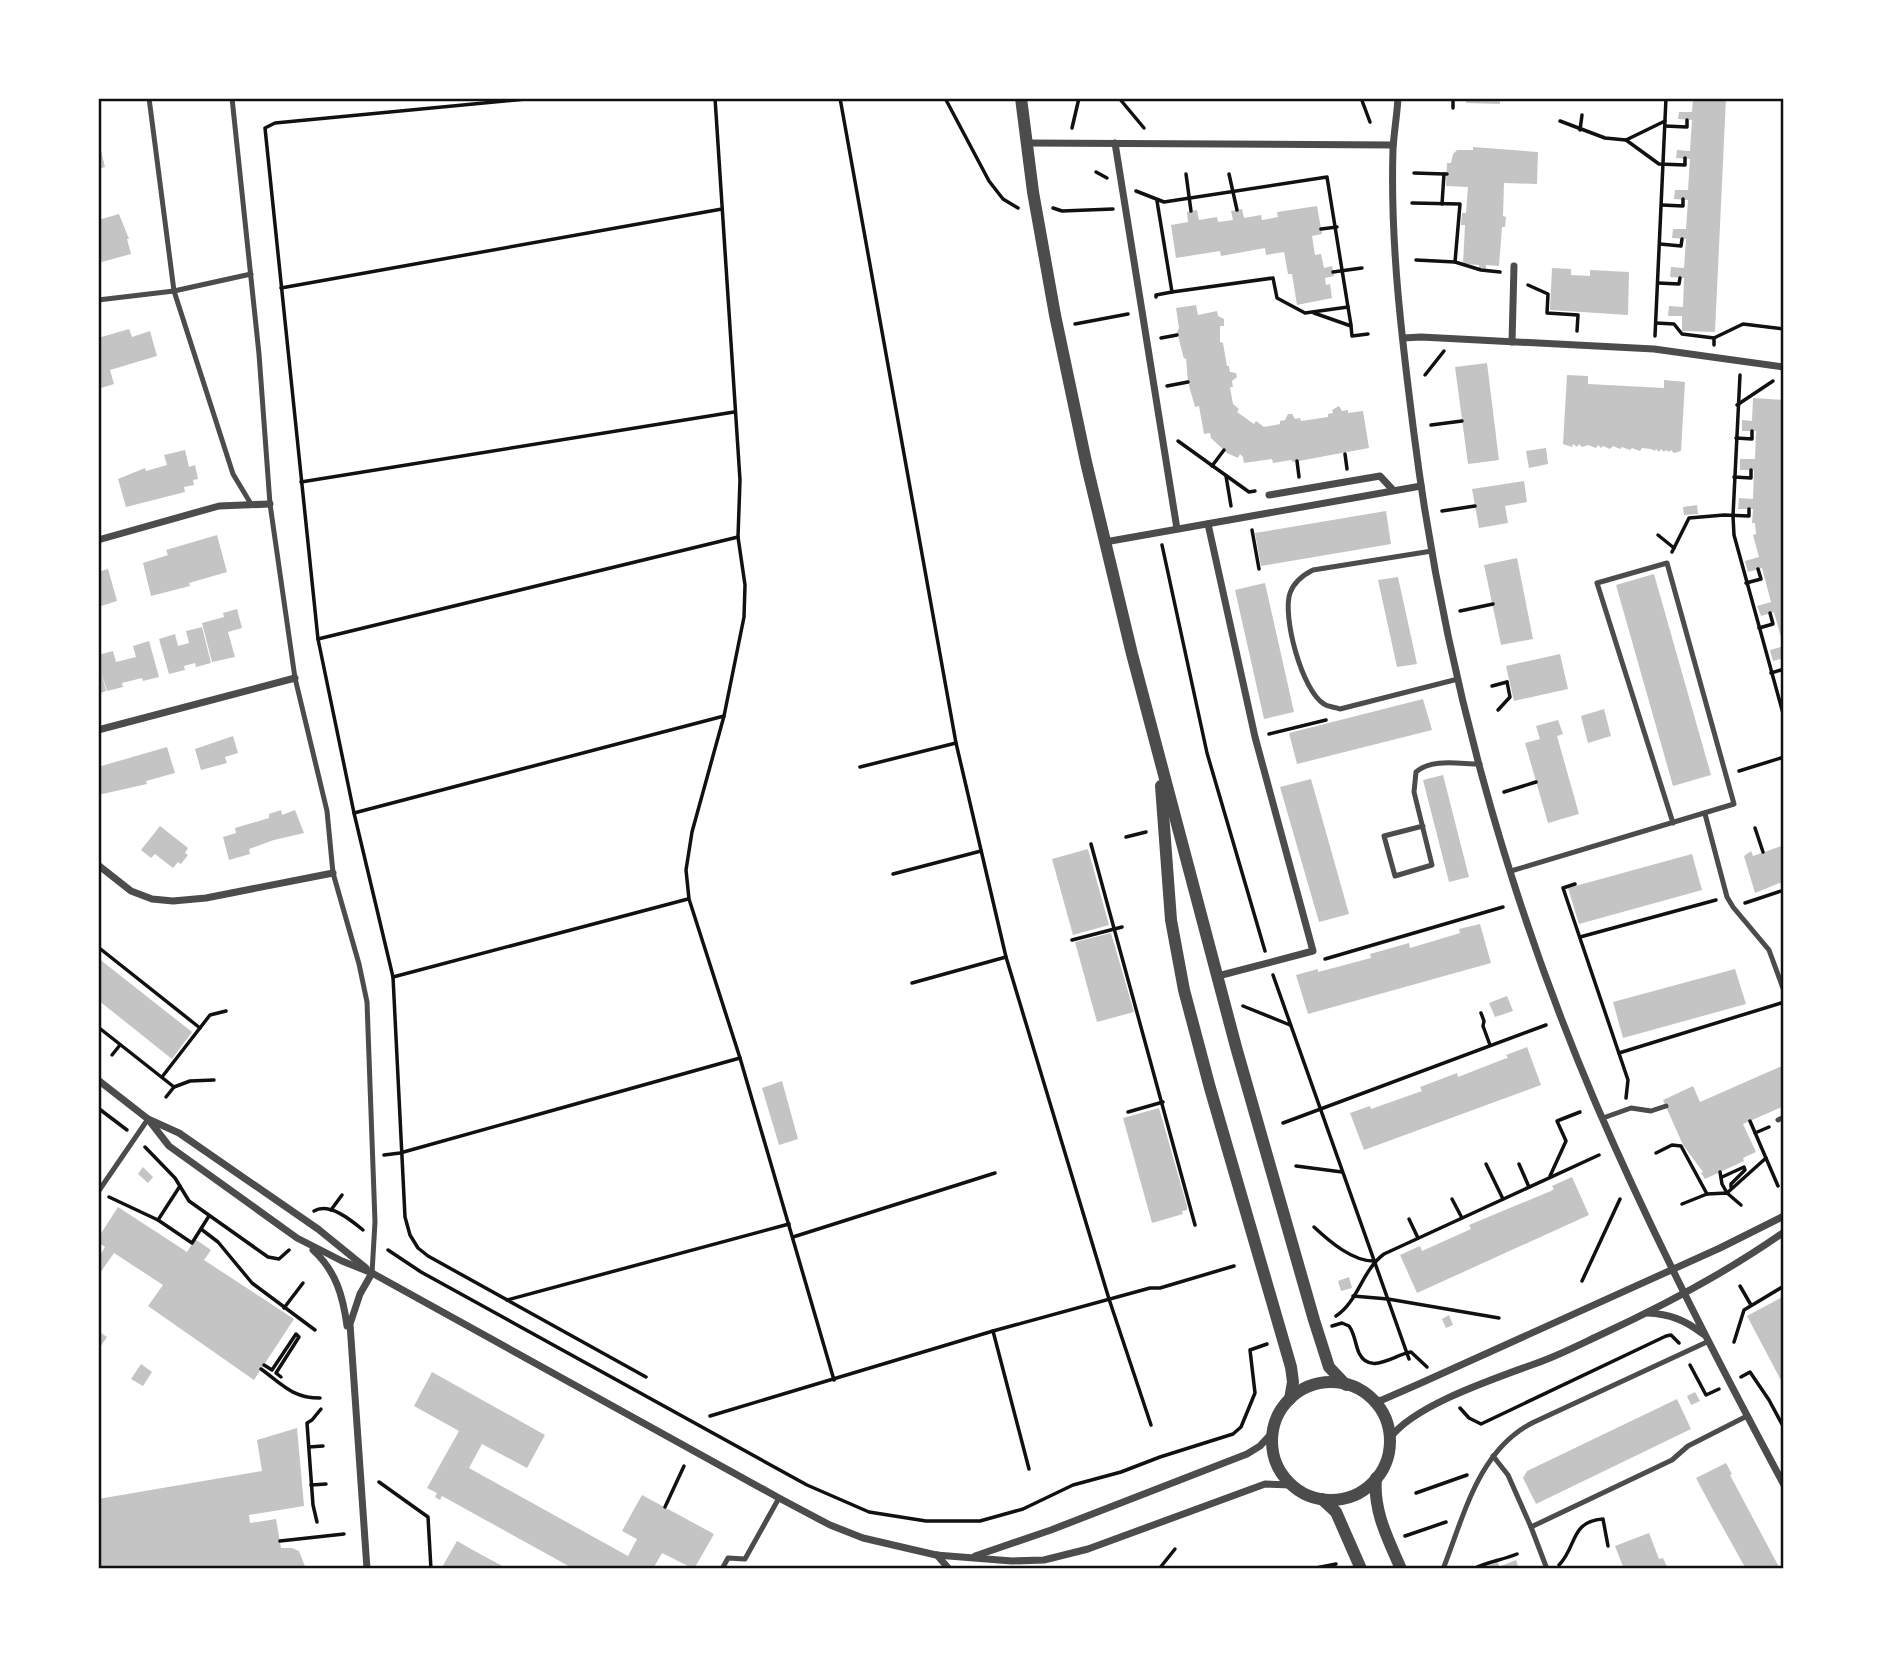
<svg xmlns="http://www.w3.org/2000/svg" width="1882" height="1667" viewBox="0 0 1882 1667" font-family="Manrope,sans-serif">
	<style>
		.building { fill: #c4c4c4 }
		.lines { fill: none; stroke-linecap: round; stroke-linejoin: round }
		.path { stroke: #111; stroke-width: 3.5 }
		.service { stroke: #4c4c4c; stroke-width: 5 }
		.minor { stroke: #4c4c4c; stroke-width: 7 }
		.tertiary { stroke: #4c4c4c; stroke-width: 12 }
		.neatline { fill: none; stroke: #111; stroke-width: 2.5 }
	</style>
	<rect width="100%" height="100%" fill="#fff"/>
	<g class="building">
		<polygon points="1467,98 1500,98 1500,104 1466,103"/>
		<polygon points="1693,98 1726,98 1715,332 1682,331 1682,316 1668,316 1669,306 1683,307 1684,278 1670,277 1671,267 1684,268 1686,239 1672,238 1673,229 1686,229 1688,200 1674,199 1675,190 1688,190 1690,159 1676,158 1677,150 1690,151 1692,120 1678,119 1679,112 1692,112"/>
		<polygon points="98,138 105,167 98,169"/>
		<polygon points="1473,147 1538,152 1537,184 1504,183 1503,216 1506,217 1505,227 1502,227 1499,266 1486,265 1486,269 1479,268 1479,265 1463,264 1465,225 1461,225 1462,213 1466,213 1468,187 1446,186 1447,163 1451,163 1453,154 1457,150 1473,150"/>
		<polygon points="1317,206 1322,234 1312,236 1315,255 1321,254 1324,268 1332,266 1334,276 1325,278 1326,285 1330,284 1332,298 1297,305 1292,274 1288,274 1284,252 1266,255 1265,248 1221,256 1220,251 1176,258 1171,225 1188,222 1187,212 1197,210 1199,220 1217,217 1218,222 1233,220 1231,211 1242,209 1244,218 1261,215 1262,220 1278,217 1277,212"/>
		<polygon points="119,214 129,239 127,239 131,254 98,263 98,220"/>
		<polygon points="1552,268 1571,269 1571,275 1590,276 1590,270 1629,272 1628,315 1550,310"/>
		<polygon points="1196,305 1198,315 1217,311 1218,316 1224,319 1224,326 1220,326 1220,342 1223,343 1227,366 1229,366 1230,372 1236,373 1237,377 1232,381 1233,387 1230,387 1233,404 1239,409 1237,412 1254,424 1256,421 1264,427 1280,424 1280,421 1285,420 1288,414 1292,414 1295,419 1300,418 1301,421 1328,417 1328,414 1333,413 1332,410 1339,406 1342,411 1348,410 1348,413 1363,411 1369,448 1293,462 1291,460 1273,463 1272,459 1244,463 1243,457 1240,454 1238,458 1227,453 1211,438 1210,433 1204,434 1199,406 1195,407 1188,382 1186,358 1184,359 1177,332 1179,328 1176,308"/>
		<polygon points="129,329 132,337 150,331 157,356 110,370 114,384 98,389 98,338"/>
		<polygon points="1487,363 1499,460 1468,464 1455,367"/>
		<polygon points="1567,375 1588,376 1588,384 1664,388 1664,380 1685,382 1681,451 1674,453 1671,450 1669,452 1666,450 1664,452 1661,449 1659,452 1656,449 1655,451 1651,449 1642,448 1640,451 1632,448 1630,450 1622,447 1620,449 1613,446 1610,449 1603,446 1601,448 1598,445 1596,448 1588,445 1582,447 1579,444 1577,447 1573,444 1572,447 1563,444"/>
		<polygon points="1753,398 1784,400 1783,645 1774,612 1761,616 1757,606 1771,602 1762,568 1748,572 1745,561 1759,557 1753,535 1756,534 1755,523 1752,523 1753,509 1738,509 1739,498 1753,499 1754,470 1740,470 1740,459 1755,459 1756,431 1742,431 1742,420 1752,421"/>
		<polygon points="1546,448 1548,464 1529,468 1526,451"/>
		<polygon points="185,450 189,467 195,465 198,479 193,480 194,485 184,487 185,492 126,507 118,479 145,468 146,471 167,465 164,455"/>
		<polygon points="1524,481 1527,502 1505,506 1508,523 1479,528 1472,489"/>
		<polygon points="1697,505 1698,514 1684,515 1683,507"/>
		<polygon points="1386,511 1391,544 1261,566 1255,533"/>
		<polygon points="217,535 227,572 189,583 190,586 151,596 143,563 168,555 166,550"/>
		<polygon points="1517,558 1533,639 1501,645 1484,565"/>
		<polygon points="108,569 117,601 98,607 98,572"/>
		<polygon points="1654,574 1711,775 1673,786 1616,585"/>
		<polygon points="1398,577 1417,664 1397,667 1378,580"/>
		<polygon points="1265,583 1294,712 1264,719 1235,590"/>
		<polygon points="237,609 242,628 228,632 235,657 212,662 202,623 224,617 223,613"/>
		<polygon points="202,627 211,663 196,667 195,663 184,666 185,670 169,674 159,639 175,634 178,646 189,643 186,631"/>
		<polygon points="149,641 159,677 143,681 142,678 122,683 123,687 107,691 102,675 106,691 98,694 98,655 113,651 116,662 136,657 133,646"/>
		<polygon points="1784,646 1784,658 1773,661 1770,650"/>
		<polygon points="1560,654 1568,689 1514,701 1506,666"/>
		<polygon points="1423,699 1432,730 1297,764 1289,733"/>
		<polygon points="1604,709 1611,736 1588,743 1581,716"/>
		<polygon points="1558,720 1563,734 1557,736 1579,814 1548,823 1525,743 1540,739 1536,726"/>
		<polygon points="233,736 238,753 225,757 227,763 201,770 195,749"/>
		<polygon points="167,747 175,773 146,781 147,784 98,795 98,767"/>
		<polygon points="1443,775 1469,877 1449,882 1423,780"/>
		<polygon points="1311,779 1349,914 1319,922 1280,787"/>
		<polygon points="281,810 282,815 295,810 304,833 274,840 249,849 250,854 229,860 223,837 236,833 235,828 269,818 269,814"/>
		<polygon points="160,826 188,848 185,853 188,855 181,864 178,862 173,868 155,854 151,858 141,850"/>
		<polygon points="1784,845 1784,887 1782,882 1755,893 1744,856 1751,851 1753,856"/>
		<polygon points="1088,849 1109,925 1073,935 1052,859"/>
		<polygon points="1692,854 1702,890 1579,924 1568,888"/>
		<polygon points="1480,924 1491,963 1308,1014 1296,975 1318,969 1318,972 1371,958 1370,954 1409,943 1410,948 1457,934 1460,933 1459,929"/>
		<polygon points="1111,933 1134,1012 1097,1022 1075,942"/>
		<polygon points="98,958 192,1032 172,1059 98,1000"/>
		<polygon points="1735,969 1746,1004 1623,1038 1613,1002"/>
		<polygon points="1507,996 1513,1011 1495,1017 1489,1003"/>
		<polygon points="1527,1047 1541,1085 1364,1150 1350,1113 1370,1106 1371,1109 1422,1091 1420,1087 1457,1073 1458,1077 1504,1059 1508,1058 1506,1055"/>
		<polygon points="1784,1065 1784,1106 1743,1124 1756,1152 1743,1158 1744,1161 1705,1179 1701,1173 1703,1172 1683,1145 1663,1100 1693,1086 1700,1102"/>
		<polygon points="782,1081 798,1139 779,1145 762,1088"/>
		<polygon points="1159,1108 1187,1206 1187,1210 1182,1211 1183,1214 1152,1223 1123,1118"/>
		<polygon points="143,1167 153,1177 148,1183 138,1174"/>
		<polygon points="1572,1177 1589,1215 1417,1293 1400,1255 1420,1246 1422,1251 1471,1229 1469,1225 1551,1191 1554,1189 1552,1186"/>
		<polygon points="118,1207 187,1252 195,1239 211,1250 204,1260 294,1319 254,1380 148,1306 163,1285 114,1253 98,1276 98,1259 105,1247 98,1242 98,1238"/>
		<polygon points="1349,1277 1352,1288 1341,1291 1338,1281"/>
		<polygon points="1784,1296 1784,1386 1747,1316"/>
		<polygon points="1449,1315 1453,1325 1446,1328 1442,1319"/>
		<polygon points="98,1331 107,1337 98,1350"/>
		<polygon points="141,1364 152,1372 143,1386 131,1379"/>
		<polygon points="432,1372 545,1435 527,1468 482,1444 469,1468 628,1556 637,1539 622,1531 642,1495 714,1534 694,1569 662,1553 653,1569 574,1569 442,1496 440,1500 435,1497 437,1493 427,1488 459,1431 414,1406"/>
		<polygon points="1695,1392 1700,1401 1691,1405 1687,1396"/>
		<polygon points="1677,1399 1691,1429 1536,1504 1523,1478 1527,1471"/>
		<polygon points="297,1428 304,1506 249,1515 250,1523 276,1519 281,1548 292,1548 299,1551 306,1569 98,1569 98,1499 262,1471 257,1440"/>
		<polygon points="1726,1463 1732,1474 1730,1475 1779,1567 1781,1566 1783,1569 1746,1569 1712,1508 1696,1478"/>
		<polygon points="1649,1533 1659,1559 1663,1558 1668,1569 1624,1569 1615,1546"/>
		<polygon points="457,1541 480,1554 508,1569 441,1569"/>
		<polygon points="1516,1560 1519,1569 1480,1569 1498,1562 1499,1567"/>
	</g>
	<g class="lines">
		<g class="path">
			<polyline points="536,98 275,123 265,128 318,639 354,813 393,977 405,1217 410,1235 418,1248 428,1256 646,1377"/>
			<polyline points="715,98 740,480 738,537 745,585 744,617 724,716 692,832 686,870 689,899 740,1058 834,1380"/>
			<polyline points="840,98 956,743 1006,957 1109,1299 1151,1425"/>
			<polyline points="945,98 989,181 1003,199 1018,208"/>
			<polyline points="1119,98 1144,128"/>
			<polyline points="1361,98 1370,122"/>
			<polyline points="1453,108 1453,98"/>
			<polyline points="1560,121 1605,138 1626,140 1665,121"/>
			<polyline points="1665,126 1687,127 1687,120"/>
			<polyline points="1072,128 1079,98"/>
			<polyline points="1580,130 1582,115"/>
			<polyline points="1626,140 1659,164 1685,165 1685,158"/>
			<polyline points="1096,172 1107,178"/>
			<polyline points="1414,173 1444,174"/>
			<polyline points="1186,174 1191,211"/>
			<polyline points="1229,174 1237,210"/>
			<polyline points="1136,191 1164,202 1327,177 1348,307 1305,313 1277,298 1273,278 1172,292 1157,201"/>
			<polyline points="1412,203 1460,204 1455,262 1481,270 1500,272"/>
			<polyline points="1442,204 1444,174 1447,174"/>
			<polyline points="1662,205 1683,206 1683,199"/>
			<polyline points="1053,208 1062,211 1113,209"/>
			<polyline points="1321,229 1337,227"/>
			<polyline points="1660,244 1681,246 1682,239"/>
			<polyline points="1416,260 1455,262"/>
			<polyline points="1333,272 1362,268"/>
			<polyline points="1658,283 1679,284 1680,278"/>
			<polyline points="1528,285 1548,294 1547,313 1578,315 1577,331"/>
			<polyline points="281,288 722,209"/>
			<polyline points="1156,297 1156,295 1172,292"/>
			<polyline points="1348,307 1351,325"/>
			<polyline points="1314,313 1351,326 1352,336 1368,334"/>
			<polyline points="1656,323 1674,324 1682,334 1714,338"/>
			<polyline points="1075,324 1128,314"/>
			<polyline points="1655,336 1666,98"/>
			<polyline points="1161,338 1177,335"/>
			<polyline points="1714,345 1714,338 1743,324 1784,329"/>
			<polyline points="1425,375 1444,351"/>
			<polyline points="1740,375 1733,516 1734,535 1784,717"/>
			<polyline points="1167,386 1188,382"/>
			<polyline points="1737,405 1773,381"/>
			<polyline points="1431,425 1462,421"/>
			<polyline points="1736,438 1752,439 1752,431"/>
			<polyline points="1178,441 1249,492 1255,491"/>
			<polyline points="1345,454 1347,469"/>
			<polyline points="1297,461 1299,477"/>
			<polyline points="1212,466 1224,450"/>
			<polyline points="1226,476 1231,506"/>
			<polyline points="1734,477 1751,478 1751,470"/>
			<polyline points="301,482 734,412"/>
			<polyline points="1442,511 1475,506"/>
			<polyline points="1252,530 1259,569"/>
			<polyline points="1658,535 1674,548"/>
			<polyline points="1162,545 1207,753 1265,951"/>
			<polyline points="1672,552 1689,518 1724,515 1749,516 1749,509"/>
			<polyline points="1746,583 1761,579 1758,569"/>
			<polyline points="1460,611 1493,604"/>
			<polyline points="1759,628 1773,624 1770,613"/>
			<polyline points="318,639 738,537"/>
			<polyline points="1783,658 1784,662"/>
			<polyline points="1771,673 1784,669"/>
			<polyline points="1492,686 1507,682"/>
			<polyline points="1498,710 1510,697 1507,682"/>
			<polyline points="1269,734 1326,720"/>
			<polyline points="860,767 956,743"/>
			<polyline points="1739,771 1784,757"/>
			<polyline points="1504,792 1536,782"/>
			<polyline points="354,813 724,716"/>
			<polyline points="1755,828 1763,852"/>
			<polyline points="1126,837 1146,832"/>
			<polyline points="1091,844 1195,1225"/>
			<polyline points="893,874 981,851"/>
			<polyline points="1575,884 1563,888 1628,1080 1626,1098"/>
			<polyline points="1745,903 1784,890"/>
			<polyline points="1580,937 1716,900"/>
			<polyline points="1072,940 1122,927"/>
			<polyline points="98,947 200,1028"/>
			<polyline points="1325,959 1503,907"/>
			<polyline points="1273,975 1409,1359"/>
			<polyline points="393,977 688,899"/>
			<polyline points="912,983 1006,957"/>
			<polyline points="1243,1006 1290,1025"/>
			<polyline points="1481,1013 1484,1021 1483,1026 1490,1045"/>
			<polyline points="98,1027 174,1087 166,1097"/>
			<polyline points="1619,1053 1781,1003"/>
			<polyline points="112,1055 120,1045"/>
			<polyline points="162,1077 210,1015 226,1011"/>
			<polyline points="174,1087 190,1081 214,1080"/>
			<polyline points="98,1108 127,1130"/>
			<polyline points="1128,1112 1163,1102"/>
			<polyline points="1750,1121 1778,1186"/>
			<polyline points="1283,1123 1546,1025"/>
			<polyline points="1755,1133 1769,1127"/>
			<polyline points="145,1147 175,1178 189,1201 268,1257 279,1259 289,1250"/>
			<polyline points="1656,1153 1672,1145 1681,1146 1707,1194"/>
			<polyline points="384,1155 400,1153 740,1058"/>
			<polyline points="1486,1164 1503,1199"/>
			<polyline points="1519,1164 1529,1187"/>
			<polyline points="1296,1166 1342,1172"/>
			<polyline points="1720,1172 1722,1184 1727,1193 1766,1158"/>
			<polyline points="1550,1176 1566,1141 1557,1121 1580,1112"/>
			<polyline points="1722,1177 1744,1167 1745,1170 1731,1184 1731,1187"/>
			<polyline points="109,1197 158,1220 192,1243 209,1216"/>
			<polyline points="1452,1199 1462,1218"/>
			<polyline points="1682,1204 1707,1194 1727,1193 1741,1205"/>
			<polyline points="331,1210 342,1195"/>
			<path d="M314,1211C329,1202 351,1220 363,1230"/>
			<polyline points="1409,1219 1418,1238"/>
			<polyline points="158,1220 180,1186"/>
			<path d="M1314,1227C1329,1241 1353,1262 1375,1261"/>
			<polyline points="201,1229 218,1242 252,1283 315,1330"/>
			<polyline points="793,1237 995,1173"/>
			<polyline points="388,1250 421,1272 807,1485 869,1512 926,1521 980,1521 1023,1509 1073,1485 1121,1472 1160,1457 1233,1434 1241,1427 1255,1393 1250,1350 1267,1344"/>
			<polyline points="1582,1281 1620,1199"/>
			<polyline points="1740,1286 1751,1305"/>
			<polyline points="1353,1296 1388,1299 1499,1318"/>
			<polyline points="507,1300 789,1224"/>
			<polyline points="284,1308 303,1283"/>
			<path d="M1336,1316C1358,1302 1362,1270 1384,1254L1599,1155"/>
			<path d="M1332,1326L1342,1323L1349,1326C1355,1334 1355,1344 1359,1353C1370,1376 1395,1354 1411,1352L1427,1367"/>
			<polyline points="993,1331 1029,1469"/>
			<polyline points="1734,1342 1744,1310 1784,1286"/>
			<polyline points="264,1365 272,1370 296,1334 299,1337 276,1373 281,1377"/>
			<polyline points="1690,1365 1706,1395 1719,1389"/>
			<path d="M261,1369C282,1384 292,1398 320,1398"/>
			<polyline points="1741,1377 1750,1372 1769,1400 1784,1428"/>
			<polyline points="1460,1408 1469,1418 1481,1424 1666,1336 1671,1335 1679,1343"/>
			<polyline points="710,1416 993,1331 1150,1288 1160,1288 1234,1266"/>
			<polyline points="309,1447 323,1446"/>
			<polyline points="379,1482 428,1517 431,1569"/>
			<polyline points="311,1485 326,1484"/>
			<polyline points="1416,1493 1467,1475"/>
			<polyline points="665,1507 684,1466"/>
			<polyline points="317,1522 313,1505 307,1423 312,1420 321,1409"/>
			<polyline points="1405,1536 1446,1522"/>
			<polyline points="280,1541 344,1534"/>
			<path d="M1559,1565C1577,1547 1570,1521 1603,1519L1608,1546"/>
			<polyline points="1159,1569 1175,1549"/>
			<polyline points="1311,1569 1336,1564"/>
			<path d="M1473,1569C1487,1562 1502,1560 1517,1554"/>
		</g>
		<g class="service">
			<polyline points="149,98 174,291 233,474 251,504"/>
			<polyline points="232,98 259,354 270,504 295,678 327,811 333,873 359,964 367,1002 375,1222 372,1273"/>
			<polyline points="98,300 174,291 251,274"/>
			<path d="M1432,551L1313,570C1303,575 1294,582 1290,593C1282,616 1302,691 1324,704C1328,707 1335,707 1340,709L1458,679"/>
			<polyline points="1705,814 1727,897 1733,907 1769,950 1784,991"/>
			<path d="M1423,826L1384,836L1395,876L1432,865L1414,792L1416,772C1432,758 1459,764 1480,764"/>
			<polyline points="1511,871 1734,804 1667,563 1597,583 1673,823"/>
			<polyline points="1603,1118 1631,1108 1651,1111 1666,1106"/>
			<polyline points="1778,1120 1784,1117"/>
			<polyline points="98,1192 148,1119"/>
			<polyline points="1493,1456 1508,1475 1531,1527 1672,1460 1688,1446 1747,1416"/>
			<polyline points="1531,1527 1547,1569"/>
			<polyline points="722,1569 728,1558 745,1559 779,1498"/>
			<path d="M1443,1569C1464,1516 1478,1451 1532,1423L1709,1341"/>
		</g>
		<g class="minor">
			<path d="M1398,98C1397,115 1394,132 1393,149C1390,244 1402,340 1414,434C1443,663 1505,891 1596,1104C1652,1234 1717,1360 1784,1485"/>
			<polyline points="1027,143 1393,145"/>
			<polyline points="1115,143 1177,529"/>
			<polyline points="1403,338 1421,337 1654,349 1784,367"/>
			<polyline points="1512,342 1514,266"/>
			<polyline points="1269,495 1380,476 1393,490"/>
			<polyline points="1208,524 1255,737 1313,951 1218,976"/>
			<polyline points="98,540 219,506 270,504"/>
			<polyline points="1105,542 1421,486"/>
			<polyline points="98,730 295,678"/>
			<polyline points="98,865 131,891 152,899 173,901 206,898 333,873"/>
			<polyline points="98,1080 148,1119 179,1133 318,1229 366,1268"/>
			<polyline points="148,1119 169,1146 297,1238 342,1261 372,1273 779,1498 830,1525 863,1538 936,1555 1012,1561 1044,1560 1088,1549 1265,1484 1291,1485"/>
			<path d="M313,1250C336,1271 343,1296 347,1326"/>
			<path d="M1647,1313C1670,1314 1685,1320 1703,1334"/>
			<polyline points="1373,1401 1382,1400 1421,1383 1720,1248 1784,1216"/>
			<path d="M1390,1438C1416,1403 1503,1376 1545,1360C1563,1353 1581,1344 1598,1336C1663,1306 1726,1273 1784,1232"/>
			<polyline points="937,1555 949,1569"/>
			<polyline points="975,1556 1051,1530 1247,1454 1260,1446 1273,1432"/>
			<polyline points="367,1569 350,1324 360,1294 372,1273"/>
		</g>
		<g class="tertiary">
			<polyline points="1021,98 1033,192 1055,315 1086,462 1132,654 1236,1047 1314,1320 1329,1367 1346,1385"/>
			<polyline points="1161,786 1171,920 1184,990 1210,1088 1291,1367 1293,1382 1290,1399"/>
			<circle cx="1331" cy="1441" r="59"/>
			<path d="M1376,1478C1373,1511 1388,1539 1401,1569"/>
			<polyline points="1322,1499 1336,1512 1361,1569"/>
		</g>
	</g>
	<rect width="1882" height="1667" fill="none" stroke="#ffffff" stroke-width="200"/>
	<rect x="100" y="100" width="1682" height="1467" class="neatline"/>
</svg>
